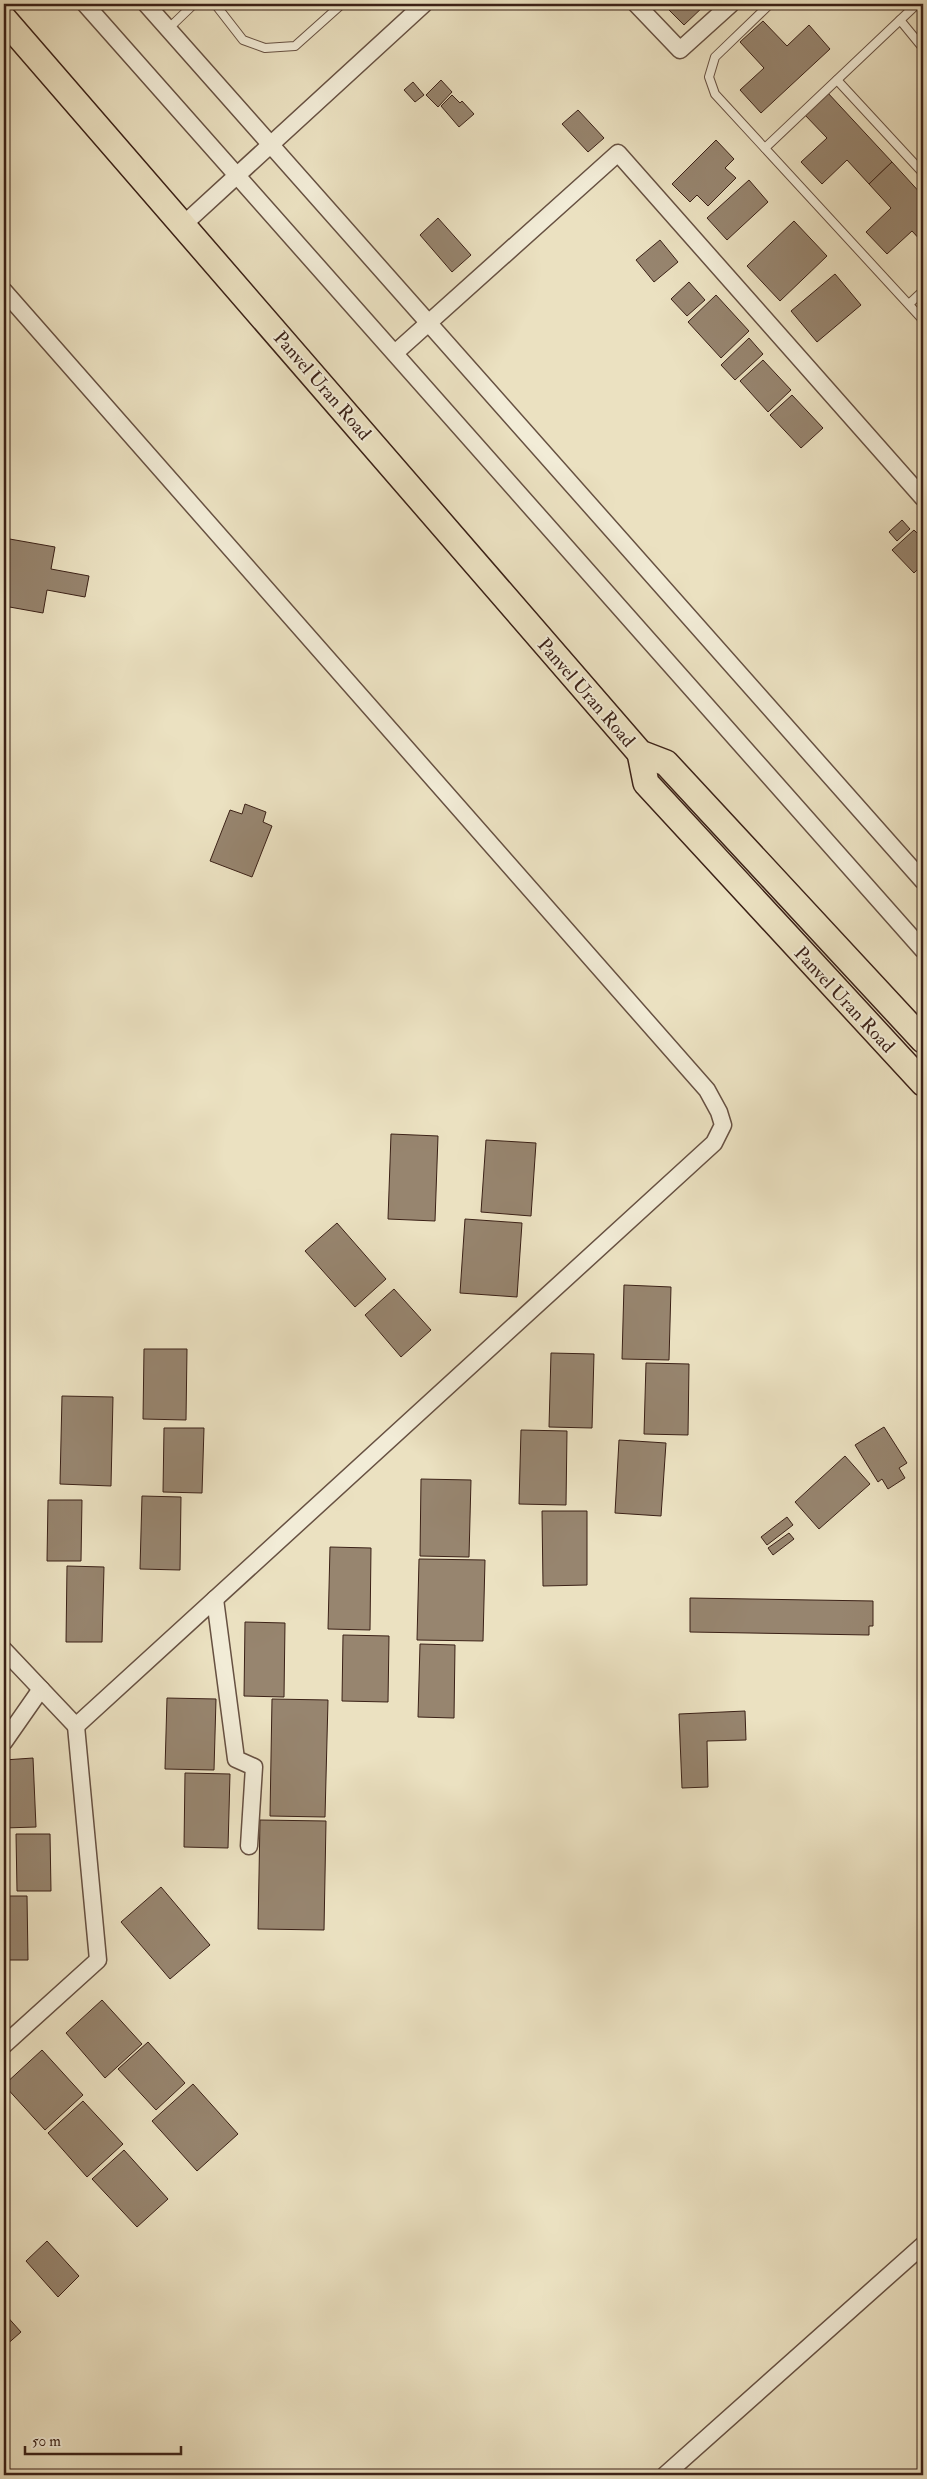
<svg xmlns="http://www.w3.org/2000/svg" width="927" height="2479" viewBox="0 0 927 2479" font-family="'IM FELL Double Pica',serif">
	<style>
		.building { fill: #97856f; stroke: #3b2117 }
		.lines { fill: none; stroke-linecap: round; stroke-linejoin: round }
		.lane-casing { stroke: #675142; stroke-width: 10 }
		.street-casing { stroke: #675142; stroke-width: 19 }
		.primary-casing { stroke: #3b2117; stroke-width: 28 }
		.lane { stroke: #f2ecd7; stroke-width: 8 }
		.street { stroke: #f2ecd7; stroke-width: 16 }
		.primary { stroke: #ebe1c1; stroke-width: 25 }
		.labels { text-anchor: middle; stroke-width: 4; stroke-linejoin: round; paint-order: stroke }
		.street-label { font-size: 19px; fill: #3b2117; stroke: #f2ecd7 }
	</style>
	<rect width="100%" height="100%" fill="#ebe1c1"/>
	<filter id="stains"><feTurbulence type="fractalNoise" baseFrequency=".004" numOctaves="4"/><feColorMatrix values="0 0 0 0 .2 0 0 0 0 .09 0 0 0 0 .02 0 0 0 .5 -.17"/></filter>
	<radialGradient id="worn" r=".72"><stop offset=".6" stop-color="#630" stop-opacity="0"/><stop offset="1" stop-color="#630" stop-opacity=".3"/></radialGradient>
	<g class="building">
		<polygon points="663,4 706,4 684,25"/>
		<polygon points="763,21 787,46 809,25 830,49 761,113 740,90 764,68 740,42"/>
		<polygon points="441,80 452,92 438,107 426,95"/>
		<polygon points="413,82 424,95 415,102 404,90"/>
		<polygon points="827,92 892,162 869,184 847,160 822,184 801,162 827,138 804,114"/>
		<polygon points="452,95 460,103 462,101 474,114 459,127 441,106"/>
		<polygon points="578,110 604,138 588,152 562,124"/>
		<polygon points="716,140 734,159 725,168 736,178 708,206 697,195 690,202 672,184"/>
		<polygon points="892,162 923,196 923,243 912,231 887,254 866,232 891,208 869,184"/>
		<polygon points="749,180 768,202 727,240 707,218"/>
		<polygon points="438,218 471,255 452,272 420,235"/>
		<polygon points="794,221 827,256 780,301 747,266"/>
		<polygon points="660,240 678,262 654,282 636,260"/>
		<polygon points="835,274 861,305 817,342 791,311"/>
		<polygon points="689,282 705,300 687,316 671,299"/>
		<polygon points="716,295 749,331 721,358 688,322"/>
		<polygon points="749,338 763,354 735,380 721,365"/>
		<polygon points="763,360 791,390 768,412 740,381"/>
		<polygon points="792,395 823,428 801,448 770,415"/>
		<polygon points="902,520 910,529 897,541 889,532"/>
		<polygon points="914,530 923,539 923,564 914,573 892,550"/>
		<polygon points="4,538 55,547 51,569 89,576 85,597 47,590 43,613 4,606"/>
		<polygon points="245,804 266,812 263,822 272,826 252,877 210,861 230,810 242,814"/>
		<polygon points="391,1134 438,1136 435,1221 388,1219"/>
		<polygon points="486,1140 536,1143 531,1216 481,1212"/>
		<polygon points="465,1219 522,1223 517,1297 460,1293"/>
		<polygon points="337,1223 386,1279 355,1307 305,1251"/>
		<polygon points="624,1285 671,1287 669,1360 622,1359"/>
		<polygon points="394,1289 431,1330 401,1357 365,1315"/>
		<polygon points="144,1349 187,1349 186,1420 143,1419"/>
		<polygon points="551,1353 594,1354 592,1428 549,1427"/>
		<polygon points="646,1363 689,1364 688,1435 644,1434"/>
		<polygon points="62,1396 113,1397 111,1486 60,1484"/>
		<polygon points="884,1427 907,1463 899,1468 905,1478 888,1489 882,1479 878,1482 855,1445"/>
		<polygon points="164,1428 204,1428 202,1493 163,1492"/>
		<polygon points="521,1430 567,1431 566,1505 519,1504"/>
		<polygon points="619,1440 666,1443 661,1516 615,1513"/>
		<polygon points="845,1456 870,1484 819,1529 795,1502"/>
		<polygon points="421,1479 471,1480 469,1557 420,1556"/>
		<polygon points="142,1496 181,1497 180,1570 140,1569"/>
		<polygon points="48,1500 82,1500 81,1561 47,1561"/>
		<polygon points="542,1511 587,1511 587,1585 543,1586"/>
		<polygon points="787,1517 793,1525 767,1545 761,1537"/>
		<polygon points="789,1533 794,1539 773,1555 768,1548"/>
		<polygon points="330,1547 371,1548 370,1630 328,1629"/>
		<polygon points="419,1559 485,1560 483,1641 417,1640"/>
		<polygon points="67,1566 104,1567 102,1642 66,1642"/>
		<polygon points="690,1598 873,1601 873,1626 869,1626 869,1635 690,1632"/>
		<polygon points="245,1622 285,1623 284,1697 244,1696"/>
		<polygon points="343,1635 389,1636 388,1702 342,1701"/>
		<polygon points="420,1644 455,1645 454,1718 418,1717"/>
		<polygon points="167,1698 216,1699 214,1770 165,1769"/>
		<polygon points="272,1699 328,1700 325,1817 270,1816"/>
		<polygon points="745,1711 746,1740 707,1741 708,1787 682,1788 679,1714"/>
		<polygon points="33,1758 36,1827 4,1828 4,1760"/>
		<polygon points="185,1773 230,1774 228,1848 184,1847"/>
		<polygon points="260,1820 326,1821 324,1930 258,1929"/>
		<polygon points="16,1834 50,1834 51,1891 17,1891"/>
		<polygon points="161,1887 210,1945 170,1979 121,1922"/>
		<polygon points="4,1896 27,1896 28,1960 4,1960"/>
		<polygon points="102,2000 142,2044 105,2078 66,2033"/>
		<polygon points="148,2042 185,2083 156,2110 118,2069"/>
		<polygon points="42,2050 83,2095 45,2130 4,2085"/>
		<polygon points="193,2084 238,2134 197,2171 152,2121"/>
		<polygon points="83,2101 123,2144 87,2177 48,2133"/>
		<polygon points="124,2150 168,2199 137,2227 92,2179"/>
		<polygon points="47,2241 79,2276 58,2297 26,2261"/>
		<polygon points="4,2313 21,2332 4,2347"/>
	</g>
	<g class="lines">
		<g class="lane-casing">
			<g id="lane">
				<polyline points="215,4 243,40 265,48 295,46 342,4"/>
				<polyline points="770,4 715,57 709,77 715,94 923,320"/>
				<polyline points="900,20 923,48"/>
				<polyline points="168,29 194,4"/>
				<polyline points="837,80 923,173"/>
				<polyline points="765,148 917,4"/>
				<polyline points="909,304 923,291"/>
			</g>
		</g>
		<g class="street-casing">
			<g id="street">
				<polyline points="85,4 923,950"/>
				<polyline points="146,4 923,881"/>
				<polyline points="636,4 680,50 731,4"/>
				<polyline points="184,224 424,4"/>
				<polyline points="4,291 707,1090 719,1112 723,1125 714,1143 76,1726 4,1650"/>
				<polyline points="395,353 618,153 923,498"/>
				<polyline points="215,1599 236,1759 254,1767 249,1846"/>
				<polyline points="4,1742 41,1689"/>
				<polyline points="4,2045 98,1960 76,1726"/>
				<polyline points="665,2475 923,2245"/>
			</g>
		</g>
		<g class="primary-casing">
			<g id="primary">
				<polyline points="4,19 640,753 666,763 923,1040"/>
				<polyline points="640,753 646,783 923,1083"/>
			</g>
		</g>
		<use href="#lane" class="lane"/>
		<use href="#street" class="street"/>
		<use href="#primary" class="primary"/>
	</g>
	<g class="labels">
		<g class="street-label">
			<text transform="translate(323 385) rotate(49)" y="7">Panvel Uran Road</text>
			<text transform="translate(587 692) rotate(49)" y="7">Panvel Uran Road</text>
			<text transform="translate(845 999) rotate(47)" y="7">Panvel Uran Road</text>
		</g>
	</g>
	<rect width="927" height="2479" fill="none" stroke="#ebe1c1" stroke-width="20"/>
	<rect x="5" y="5" width="917" height="2469" fill="none" stroke="#3b2117" stroke-width="2.5"/>
	<rect x="10" y="10" width="907" height="2459" fill="none" stroke="#3b2117"/>
	<path d="M25 2446v8h156v-8" fill="none" stroke="#3b2117" stroke-width="2.5"/>
	<text x="32" y="2446" font-size="15" fill="#3b2117" stroke="#f2ecd7" stroke-width="4" paint-order="stroke">50 m</text>
	<rect width="100%" height="100%" filter="url(#stains)"/>
	<rect width="100%" height="100%" fill="url(#worn)"/>
</svg>
